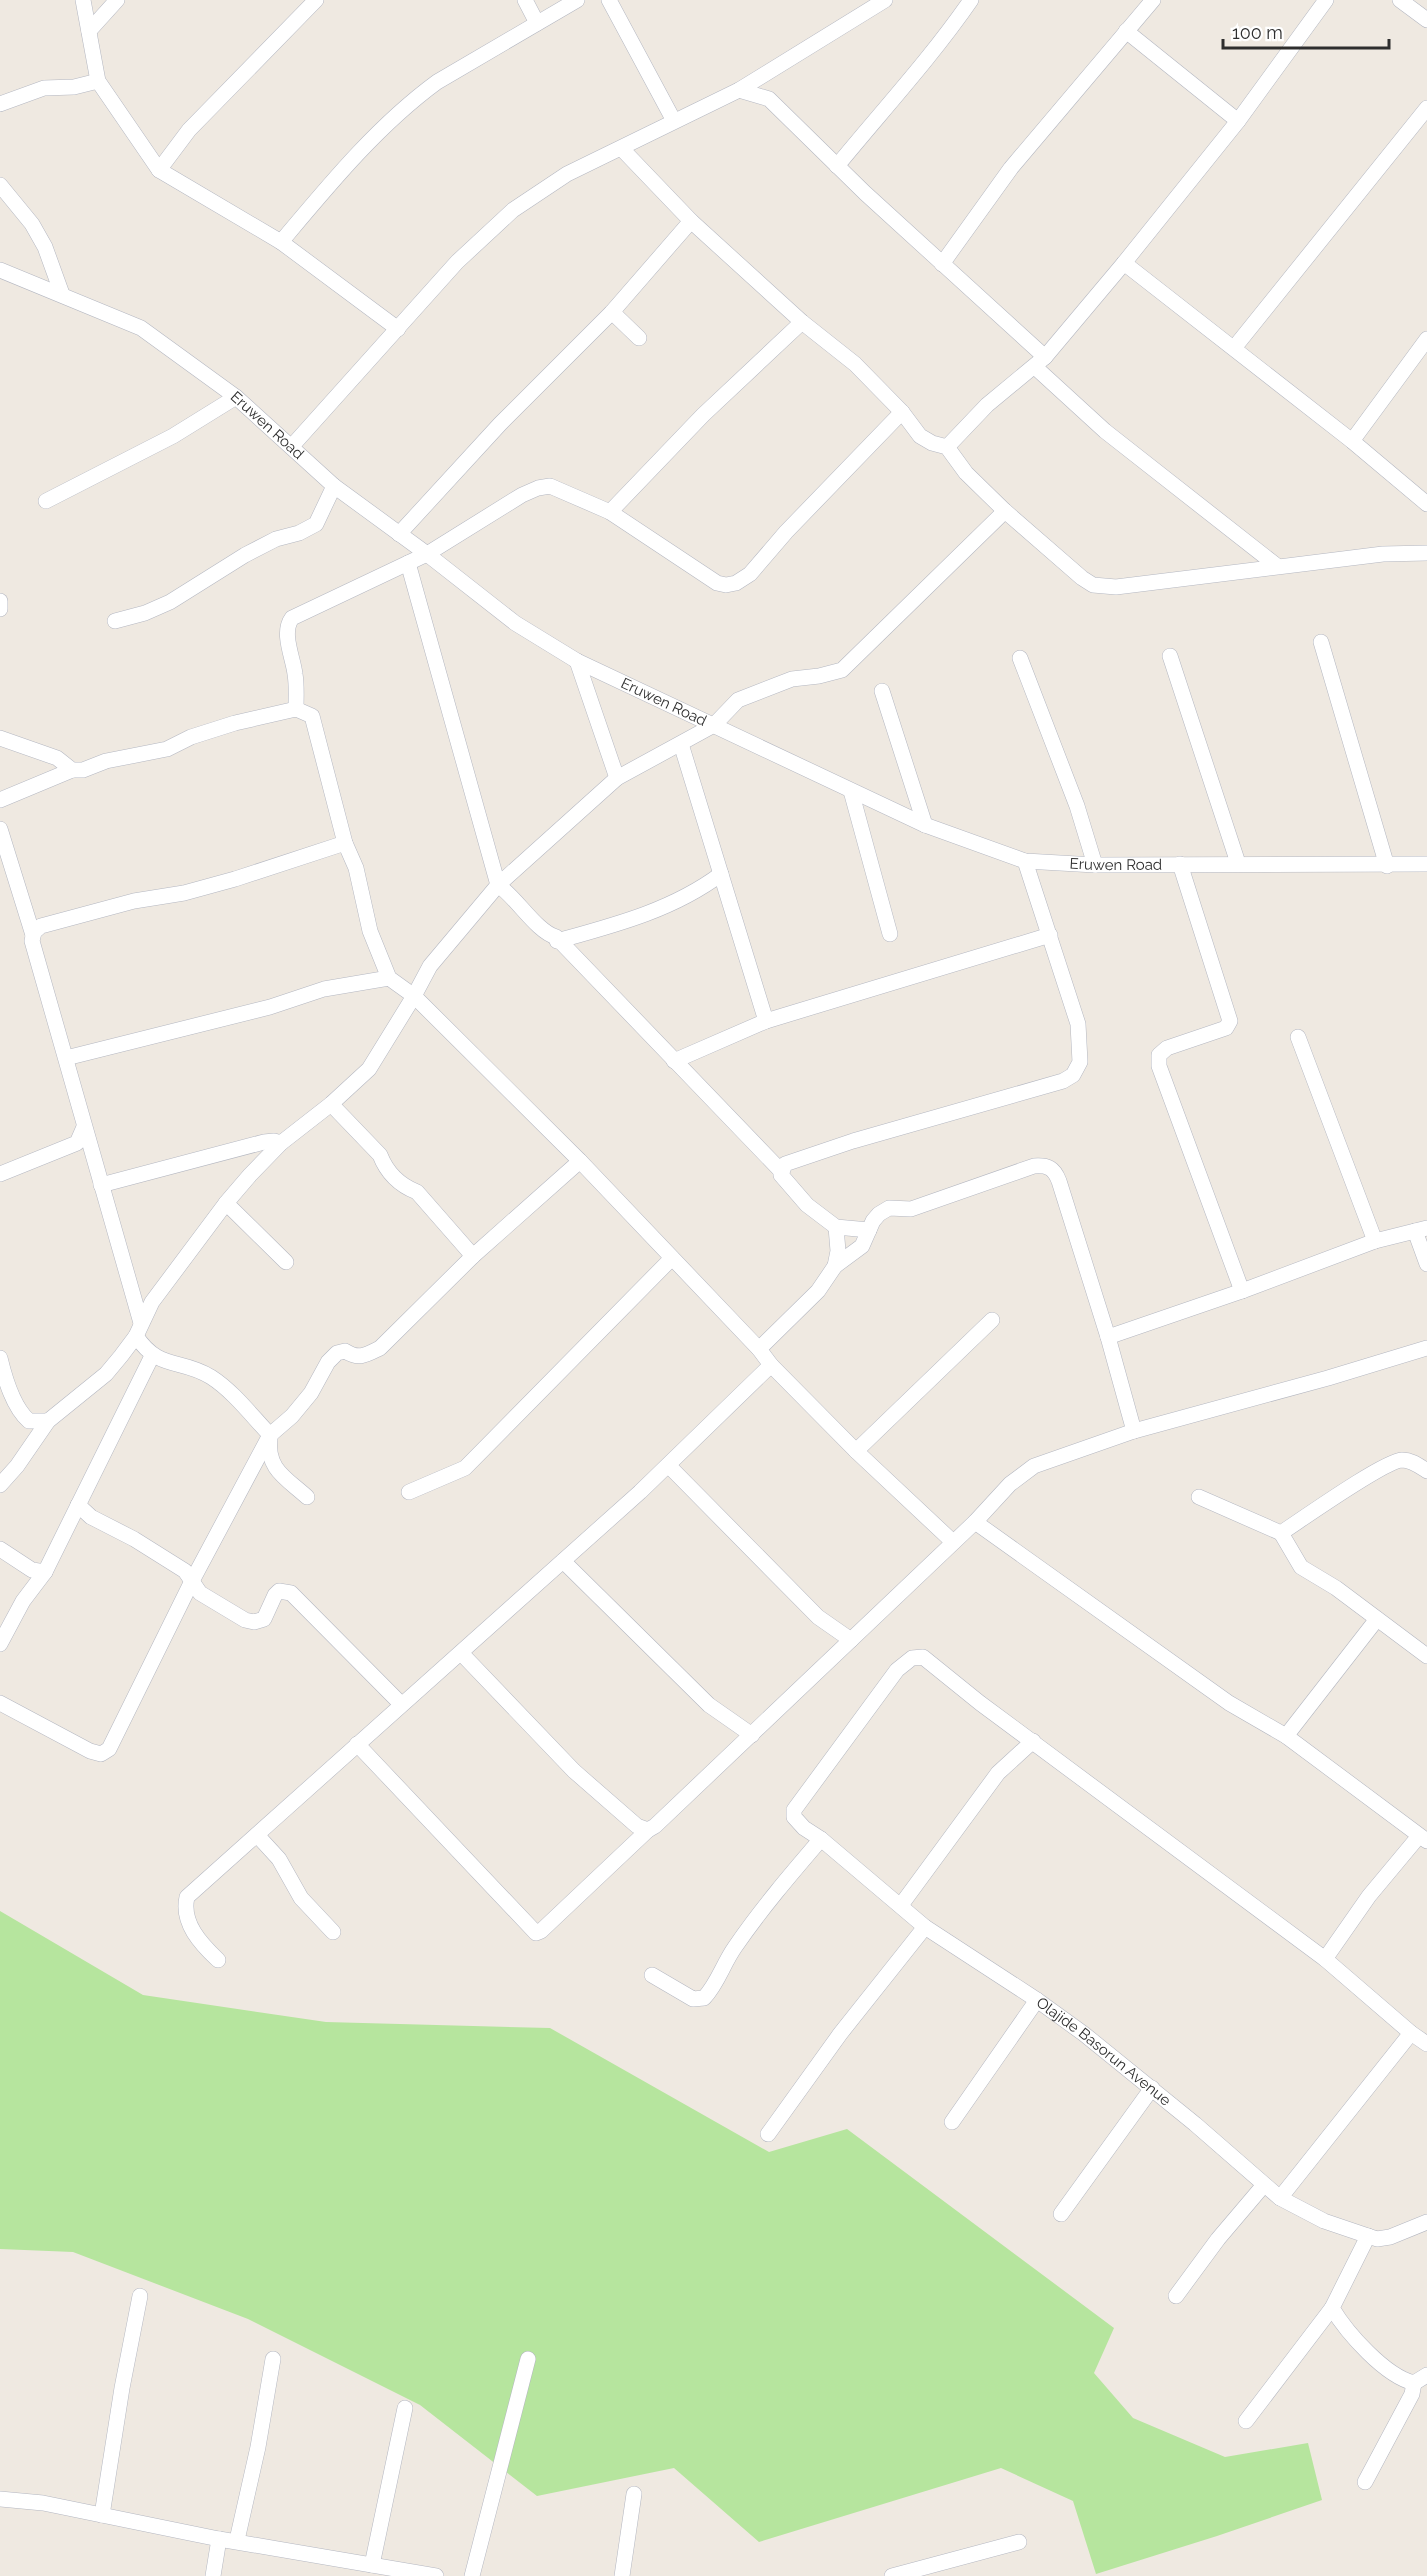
<svg xmlns="http://www.w3.org/2000/svg" width="1427" height="2576" viewBox="0 0 1427 2576" font-family="Raleway,sans-serif">
	<style>
		.green { fill: #b6e59e }
		.lines { fill: none; stroke-linecap: round; stroke-linejoin: round }
		.minor-casing { stroke: #b4b7c1; stroke-width: 16 }
		.minor { stroke: #fff; stroke-width: 15 }
		.labels { text-anchor: middle; stroke-width: 5; stroke-linejoin: round; paint-order: stroke }
		.street-label { font-size: 15px; fill: #2e2e2e; stroke: #fff }
	</style>
	<rect width="100%" height="100%" fill="#efe9e1"/>
	<polygon class="green" points="0,1911 143,1995 326,2022 550,2028 769,2152 847,2129 1114,2328 1094,2373 1133,2418 1225,2457 1308,2443 1322,2500 1217,2536 1096,2574 1073,2501 1001,2468 759,2542 674,2468 537,2496 420,2405 248,2319 73,2252 0,2249"/>
	<g class="lines">
		<g class="minor-casing">
			<g id="minor">
				<polyline points="83,0 98,81 159,170 281,242 398,329"/>
				<polyline points="525,0 537,23"/>
				<polyline points="609,0 674,121"/>
				<polyline points="1400,0 1427,20"/>
				<polyline points="89,31 117,0"/>
				<polyline points="1126,31 1238,121"/>
				<polyline points="739,90 769,99 865,193 1045,357"/>
				<polyline points="0,104 44,88 74,87 98,81"/>
				<polyline points="622,149 691,221 802,322 855,364 902,412 920,436 932,443 947,447 966,473 1005,511 1082,578 1093,585 1116,587 1383,554 1427,553"/>
				<path d="M837,166C882,111 931,58 971,0"/>
				<polyline points="159,170 189,130 316,0"/>
				<polyline points="0,185 32,224 45,247 62,294"/>
				<path d="M281,242C328,186 377,126 437,82L577,0"/>
				<polyline points="1124,263 1352,441 1427,504"/>
				<polyline points="942,264 1011,168 1153,0"/>
				<path id="s1" d="M0,270L141,328L236,397L334,486L427,554L515,623L577,661L925,825L1025,861L1095,865L1427,864"/>
				<polyline points="612,312 639,338"/>
				<polyline points="1234,348 1427,108"/>
				<polyline points="1035,367 1105,431 1277,566"/>
				<polyline points="1352,441 1427,339"/>
				<polyline points="292,446 457,262 513,210 567,174 739,90 885,0"/>
				<polyline points="947,447 987,405 1045,357 1124,263 1238,121 1326,0"/>
				<polyline points="46,501 173,436 236,397"/>
				<polyline points="610,512 703,415 802,322"/>
				<polyline points="399,534 500,424 612,312 691,221"/>
				<path d="M408,563L498,885C517,898 536,931 556,937L781,1171"/>
				<polyline points="0,601 0,609"/>
				<polyline points="115,621 145,613 170,602 245,555 276,539 299,533 316,524 334,486"/>
				<polyline points="1321,642 1387,866"/>
				<polyline points="1170,656 1238,863"/>
				<polyline points="1020,658 1077,806 1095,865"/>
				<polyline points="577,661 617,778"/>
				<polyline points="882,691 925,825"/>
				<path d="M296,709C296,697 297,686 295,674C293,657 281,633 292,618L427,554L522,495L538,488L550,486L610,512L717,583L726,585L736,583L750,574L786,532L902,412"/>
				<polyline points="0,738 57,758 72,770 83,770 106,761 167,749 191,737 235,723 296,709 312,716 345,843 356,868 370,931 389,978 414,996 580,1161 759,1349 771,1365 856,1451 953,1542"/>
				<polyline points="681,744 766,1021"/>
				<polyline points="851,791 890,934"/>
				<polyline points="0,800 72,770"/>
				<polyline points="0,829 33,935"/>
				<polyline points="1180,864 1230,1021 1226,1028 1167,1048 1159,1055 1159,1066 1242,1291"/>
				<path d="M557,941C615,925 673,910 721,874"/>
				<polyline points="1298,1037 1375,1241"/>
				<polyline points="66,1058 270,1007 324,989 389,978"/>
				<polyline points="674,1061 766,1021 1050,935"/>
				<path d="M331,1104L380,1155C387,1173 399,1185 417,1192L473,1256"/>
				<polyline points="0,1174 77,1143 84,1127"/>
				<polyline points="101,1185 264,1142 274,1141 281,1143"/>
				<polyline points="226,1203 286,1262"/>
				<polyline points="869,1230 836,1227 807,1205 781,1175 785,1164 853,1141 1063,1081 1073,1075 1080,1062 1078,1024 1025,861"/>
				<polyline points="1415,1231 1427,1264"/>
				<polyline points="835,1266 838,1251 836,1227"/>
				<polyline points="141,1323 32,941 34,932 41,926 134,901 184,893 235,879 345,843"/>
				<path d="M136,1336C159,1371 181,1358 211,1377C233,1391 252,1416 270,1435"/>
				<polyline points="1108,1337 1242,1291 1375,1241 1427,1228"/>
				<path d="M759,1349L818,1291L835,1266L862,1246L873,1221L879,1214L889,1208L911,1209L1034,1166C1048,1165 1054,1168 1059,1181L1108,1337L1134,1431"/>
				<path d="M0,1358C5,1379 13,1407 29,1421H48"/>
				<path d="M270,1438C266,1469 286,1478 307,1497"/>
				<polyline points="856,1451 992,1320"/>
				<polyline points="668,1465 818,1617 851,1640"/>
				<polyline points="0,1485 17,1466 48,1421 106,1374 121,1356 136,1336 152,1302 226,1203 250,1175 281,1143 331,1104 369,1069 414,996 430,966 498,885 617,778 714,725 738,700 792,679 819,676 842,670 1005,511"/>
				<polyline points="409,1492 465,1468 672,1258"/>
				<path d="M1199,1497L1281,1533C1301,1520 1384,1461 1402,1460C1412,1460 1419,1466 1427,1471"/>
				<polyline points="78,1505 91,1517 134,1539 185,1571 200,1593 245,1620 254,1622 264,1619 275,1595 279,1591 291,1593 401,1704"/>
				<polyline points="975,1522 1229,1703 1286,1736 1427,1841"/>
				<polyline points="1281,1533 1301,1567 1336,1588 1427,1656"/>
				<polyline points="0,1549 32,1570 45,1572 23,1601 0,1644"/>
				<polyline points="563,1561 709,1705 752,1735"/>
				<polyline points="45,1572 152,1356"/>
				<polyline points="462,1654 574,1771 637,1826 648,1830 655,1826 975,1522 1010,1484 1034,1466 1134,1431 1328,1378 1427,1348"/>
				<path d="M0,1703L90,1751L101,1754L109,1749L192,1581L270,1435L292,1416L311,1393L328,1362L337,1353L345,1351C359,1360 366,1355 380,1348L473,1256L580,1161"/>
				<polyline points="1286,1736 1377,1619"/>
				<polyline points="357,1744 536,1933 541,1931 648,1830"/>
				<polyline points="257,1835 279,1859 301,1898 333,1932"/>
				<polyline points="901,1905 998,1773 1033,1741"/>
				<polyline points="1325,1959 1369,1896 1419,1836"/>
				<path d="M218,1960C201,1944 181,1923 187,1897L640,1492L771,1365"/>
				<path d="M652,1975L693,1999L704,1998C718,1983 723,1964 735,1947C761,1909 791,1874 821,1839"/>
				<path id="s2" d="M1427,2044L1411,2033L1325,1959L980,1703L923,1657L912,1658L897,1670L794,1810V1817L804,1828L821,1839L925,1927L1037,2000L1084,2034L1195,2124L1280,2198L1324,2221L1377,2239L1390,2237L1427,2222"/>
				<polyline points="952,2122 1037,2000"/>
				<polyline points="768,2134 840,2034 925,1927"/>
				<polyline points="1280,2198 1411,2033"/>
				<polyline points="1061,2214 1152,2088"/>
				<path d="M1368,2236L1332,2308C1347,2333 1385,2376 1414,2383L1427,2375"/>
				<polyline points="1176,2296 1218,2239 1263,2186"/>
				<polyline points="1246,2421 1332,2308"/>
				<polyline points="1365,2482 1412,2394 1414,2383"/>
				<polyline points="0,2499 43,2503 219,2539 436,2576"/>
				<polyline points="102,2515 122,2388 140,2296"/>
				<polyline points="237,2540 258,2447 273,2359"/>
				<polyline points="372,2565 405,2408"/>
				<polyline points="213,2576 219,2539"/>
				<polyline points="472,2576 528,2359"/>
				<polyline points="622,2576 634,2494"/>
				<polyline points="892,2576 1019,2542"/>
			</g>
		</g>
		<use href="#minor" class="minor"/>
	</g>
	<g class="labels">
		<g class="street-label">
			<text dy="5" stroke="none"><textPath href="#s1" startOffset="312">Eruwen Road</textPath></text>
			<text dy="5" stroke="none"><textPath href="#s1" startOffset="798">Eruwen Road</textPath></text>
			<text dy="5" stroke="none"><textPath href="#s1" startOffset="1284">Eruwen Road</textPath></text>
			<text dy="5" stroke="none"><textPath href="#s2" startOffset="1236">Olajide Basorun Avenue</textPath></text>
		</g>
	</g>
	<path d="M1223 39v9h166v-9" fill="none" stroke="#2e2e2e" stroke-width="3"/>
	<text x="1232" y="39" font-size="18" fill="#2e2e2e" stroke="#ffffff" stroke-width="4.5" paint-order="stroke">100 m</text>
</svg>
